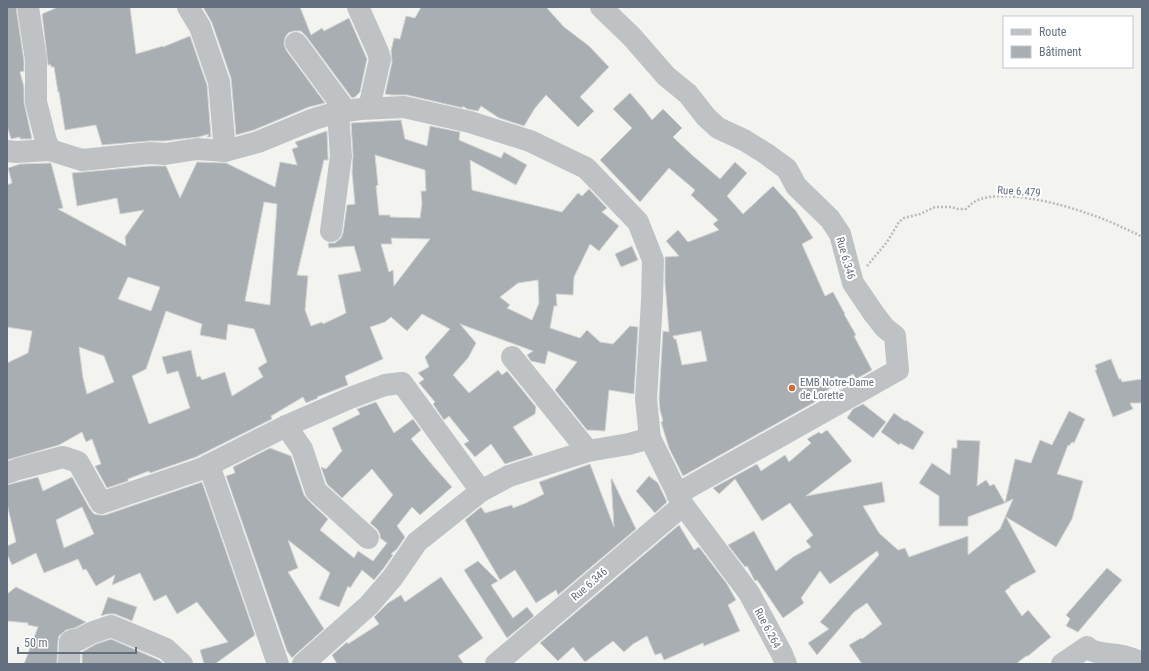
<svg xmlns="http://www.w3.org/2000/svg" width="1149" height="671" viewBox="0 0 1149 671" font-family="'Roboto Condensed',sans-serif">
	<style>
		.building { fill: #a9aeb3; stroke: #d4d5d3; fill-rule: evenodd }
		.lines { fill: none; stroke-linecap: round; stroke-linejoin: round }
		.path { stroke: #b9bbbd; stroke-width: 2.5; stroke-dasharray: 2 2; stroke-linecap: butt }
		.minor { stroke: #bfc2c5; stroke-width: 22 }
		.poi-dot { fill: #d06d33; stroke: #fff; stroke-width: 1.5 }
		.labels { text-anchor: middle; stroke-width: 4; stroke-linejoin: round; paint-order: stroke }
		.street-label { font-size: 11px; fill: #65707e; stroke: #fff }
		.poi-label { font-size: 11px; fill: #65707e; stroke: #fff; text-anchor: start }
	</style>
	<rect width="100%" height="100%" fill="#f3f3f0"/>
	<g class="building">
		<polygon points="7,7 16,7 24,61 24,71 20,72 24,87 24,102 32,139 20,139 20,137 11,139 7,126"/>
		<polygon points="58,7 130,7 136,54 163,46 163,47 190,36 207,85 211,137 207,137 209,134 199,137 164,141 149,141 102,145 96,125 65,130 59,92 58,92 54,67 51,67 51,65 48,65 42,14"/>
		<polygon points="203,7 300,7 311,35 322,28 324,31 349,18 367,59 360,92 355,97 352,98 306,36 301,31 294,31 288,33 285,38 284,44 286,50 325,103 309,107 254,130 236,135 231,78 212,23"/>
		<polygon points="421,7 546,7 564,27 589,46 609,67 580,97 594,111 578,127 546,95 535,108 524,126 499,118 481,106 478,111 467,109 463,106 463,108 407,95 391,95 385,94 392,62 391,51 394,38 400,39 406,16 415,18"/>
		<path d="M630,93L643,108L652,120L663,109L682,128L673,137L692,155L720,179L735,162L747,173L727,196L743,214L773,186L796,211L813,238L802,244L825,296L833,292L845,314H844L856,335L854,336L872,370L856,379L853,374L813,399L815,402L683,476L669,448L661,422L663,421L660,410L659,399L663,331L669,332L665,283V257L679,256L666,241L678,230L688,242L719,230L713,224L718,220L691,195L695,190L669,168L640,202L600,160L632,128L613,109ZM701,331L707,361L682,365L676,339H674L673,336Z"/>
		<path d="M401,120L405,139L427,146L430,126L460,132L459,140L501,158L504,152L527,165L516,185L470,160L472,190L562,212L578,193L582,196L589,189L607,208L602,212L619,226L599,251L590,244L574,277L573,295L556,294L557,306H554L550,328L580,338L587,330L600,342L613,344L630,326L638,327L634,394L609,390L605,431L587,430L555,390L577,362L548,351L545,364L531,361L527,355L533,351L460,324L476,343L468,358L453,375L469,393L498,370L502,375L507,371L536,407L535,414L513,427L533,455L505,464L491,444L475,457L464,444L469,441L449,416L444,420L433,404L435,402L419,383L424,379L418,373L429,367L425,357L450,329L422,314L407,331L391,317L385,322L370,327L383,359L345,376L348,385L317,397L318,398L306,403L303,397L271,416L272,419L196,457L150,473L149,471L128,479V481L107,488L95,466L101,464L92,439L86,442L82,432L59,445L7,460V363L28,353L32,331L7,327V185L12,183L8,168L20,164L51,163L63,208L58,209L126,246L125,237L144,210L120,214L117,198L77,206L72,173L150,166H166L180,198L197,162L226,163L275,187L280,162L297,165L292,149L298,147L295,142L327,131L328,156V160H324L297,275L308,276L305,310L311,326L322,322L323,324L346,313L338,275L361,271L354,246L329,248L328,243H335L341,238L343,233L347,205L355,204L352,172L353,155L351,123ZM375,155L425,170L426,191H421L422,204L420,218L390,217V215H379L376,186L378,185ZM264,202L277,204L270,305L245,301ZM391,238L430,239L394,286L393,270L389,272L381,244H392ZM128,277L160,287L151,311L118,299ZM538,280L539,303L532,320L507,308L510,305L500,297L518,283ZM166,311L202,324L200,335L226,340L228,324L254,329L267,362L258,368L263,377L232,396L225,372L202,380L200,376L197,377L191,350L162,357L167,374L178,371L190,408L149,424L132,376L146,369ZM79,347L104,356L114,382L87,394L83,378Z"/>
		<polygon points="632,246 638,260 621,267 615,254"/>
		<polygon points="1111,359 1119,379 1121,379 1122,382 1142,379 1142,403 1130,403 1133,409 1113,417 1095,370 1097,370 1095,365"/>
		<polygon points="376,402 394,433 413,419 421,430 411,439 434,467 452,487 420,515 412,507 397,526 405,537 397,549 391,554 393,555 383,569 374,580 362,570 350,588 348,586 339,607 319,599 330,573 288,540 298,568 288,572 324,629 295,655 292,658 287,651 226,476 235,473 233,467 270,448 291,456 304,495 308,500 328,519 320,530 354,558 358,551 373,561 387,543 380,538 380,534 377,529 370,523 393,495 372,469 342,498 327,484 321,467 326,469 342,451 332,428 360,414 357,409"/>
		<polygon points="863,404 886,422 873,438 847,418 853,409"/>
		<polygon points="1069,411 1085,419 1074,443 1072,442 1069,446 1068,445 1057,474 1083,481 1072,519 1056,547 1006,517 1036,572 1010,586 1010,587 1005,591 1022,616 1028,610 1051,637 1028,656 1026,656 1016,664 862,664 849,645 861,638 862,639 882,624 867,603 854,612 817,655 808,643 829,629 820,622 879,555 877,551 830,584 820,571 801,598 804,603 783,618 757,580 755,581 747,566 745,567 728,545 754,531 776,571 793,557 811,547 806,541 813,535 790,503 762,521 735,479 719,494 713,488 757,464 761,471 785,455 789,462 811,443 807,439 819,432 821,434 827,430 852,461 806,496 882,482 885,502 863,506 879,533 898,550 905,548 909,557 968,536 968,555 1000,529 1013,499 1005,503 1015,459 1031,463 1040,440 1052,445"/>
		<polygon points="894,413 905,421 906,420 924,432 913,450 900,443 899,445 881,432"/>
		<polygon points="957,440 980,441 977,486 986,480 990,486 994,484 1005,503 968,517 968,526 939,526 939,496 919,483 932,463 950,475 952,448 957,448"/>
		<polygon points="590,464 614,527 611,479 612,479 636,529 558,595 556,590 536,603 515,570 500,580 465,520 481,507 485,513 512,505 513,508 526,503 544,494 539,482"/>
		<polygon points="649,476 658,483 667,502 655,513 636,491"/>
		<path d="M38,477L43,491L72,477L90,509L94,514L100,515H105L202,482L255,635L215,664H204L200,650L228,642L197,602L177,614L166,595L154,601L140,573L112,585L115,575L96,586L86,569L83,570L78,559L44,573L36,553L12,565L7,554V546L16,542L7,504V485ZM82,507L94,534L64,548L56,520Z"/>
		<polygon points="679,525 694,550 699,547 727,584 736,600 728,605 740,631 704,646 703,643 664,660 661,653 655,655 647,636 633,644 624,652 613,641 585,662 573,647 558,661 540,643"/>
		<polygon points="478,561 498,581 491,585 513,618 527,607 534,616 507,638 464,570"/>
		<polygon points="1107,568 1122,580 1078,632 1066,626 1070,619 1066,615"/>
		<polygon points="441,577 483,638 458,656 464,664 337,664 332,655 347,642 348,644 379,624 374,617 388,603 401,595 405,602"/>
		<polygon points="16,587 86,622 75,628 66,630 59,636 58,641 57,664 24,664 38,627 28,625 28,623 7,621 7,594"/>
		<polygon points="108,597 137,607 132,621 115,614 107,614 101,616"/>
		<polygon points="111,639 159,660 164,664 82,664 82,652 96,644"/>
	</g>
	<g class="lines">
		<path class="path" d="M867,266L887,242L899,222L904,218L920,214L935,207H951L958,209H966C970,205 973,202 978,200C1005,189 1062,204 1089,214C1106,219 1121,227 1137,234L1142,237"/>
		<g class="minor">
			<polyline points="28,7 36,60 36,102 46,141 50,150"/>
			<polyline points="188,7 200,27 219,82 225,151"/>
			<polyline points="358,7 378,52 380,59 369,108"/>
			<polyline points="601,7 632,37 666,76 688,94 706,117 718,128 744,140 765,153 787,169 796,186 830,219 840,234 853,283 874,314 885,328 895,336 898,370 677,494"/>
			<polyline points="296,43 346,111"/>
			<polyline points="7,151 16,152 50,150 82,160 150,153 165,154 197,149 225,151 258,142 314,119 338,112 361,109 404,107 470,122 530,141 586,168 638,222 653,260 652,301 646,399 650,438 683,505 749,593 782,654 786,664"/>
			<polyline points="331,231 341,156 338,112"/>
			<polyline points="512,357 588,451"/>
			<polyline points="286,426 302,449 316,491 368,538"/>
			<polyline points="209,465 278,664"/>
			<polyline points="7,473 18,469 63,457 78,462 101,503 201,469 286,426 350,398 385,385 402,383 481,491"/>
			<polyline points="69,664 70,642 73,640 78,640 91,633 111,626 166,649 182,664"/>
			<polyline points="303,664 369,605 393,577 417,542 481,491 509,476 588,451 629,444 650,438"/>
			<polyline points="496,664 683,505"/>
			<path d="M1062,664L1087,647C1095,655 1112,653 1123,656C1128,657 1133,659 1138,661"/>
		</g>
	</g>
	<circle class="poi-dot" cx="792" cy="388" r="4"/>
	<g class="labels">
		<g class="street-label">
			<text transform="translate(1019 191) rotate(4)" y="4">Rue 6.479</text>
			<text transform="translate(846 258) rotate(74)" y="4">Rue 6.346</text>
			<text transform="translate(589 584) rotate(-41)" y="4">Rue 6.346</text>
			<text transform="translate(768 628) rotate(62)" y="4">Rue 6.264</text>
		</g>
		<g class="poi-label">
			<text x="800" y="386">EMB Notre-Dame<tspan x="800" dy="13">de Lorette</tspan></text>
		</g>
	</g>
	<rect width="1149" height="671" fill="none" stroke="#65707e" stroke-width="16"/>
	<rect x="1003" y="16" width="130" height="52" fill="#ffffff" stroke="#c1c6cb"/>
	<rect x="1011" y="29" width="20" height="6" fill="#bfc2c5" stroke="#c1c6cb"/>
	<text x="1039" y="36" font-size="12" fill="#65707e">Route</text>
	<rect x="1011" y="46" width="20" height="12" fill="#a9aeb3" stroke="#c1c6cb"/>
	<text x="1039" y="56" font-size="12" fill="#65707e">Bâtiment</text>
	<path d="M18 647v6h118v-6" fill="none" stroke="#65707e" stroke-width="2"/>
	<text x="24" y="647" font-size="12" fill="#65707e" stroke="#ffffff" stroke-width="3" paint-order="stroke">50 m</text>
</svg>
